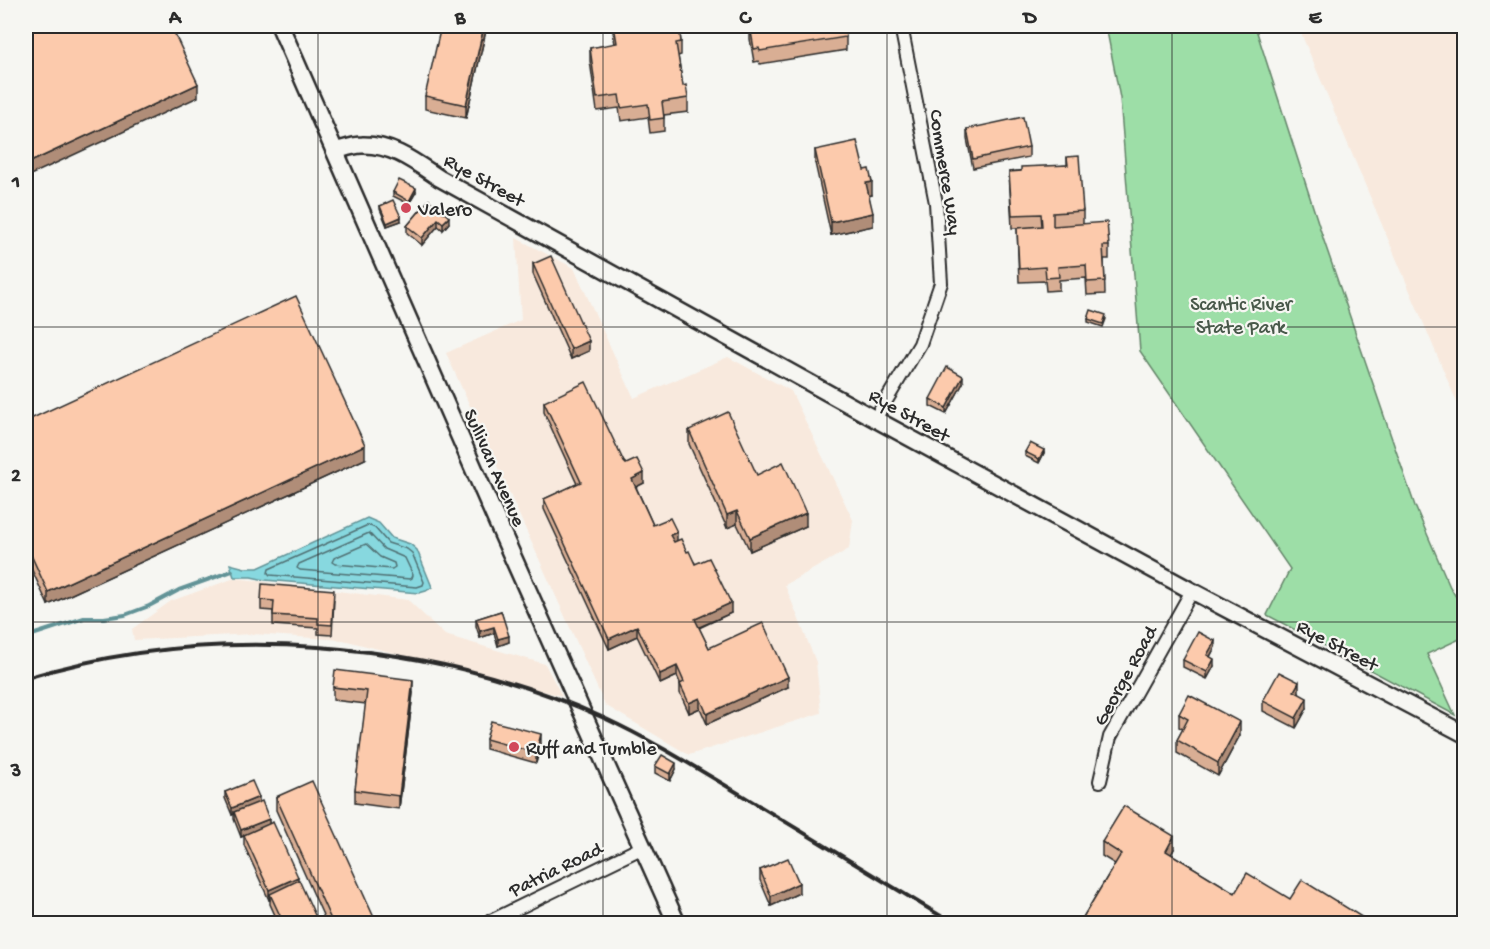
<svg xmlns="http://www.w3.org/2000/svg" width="1490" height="949" viewBox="0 0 1490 949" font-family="'Gochi Hand',sans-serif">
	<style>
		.built { fill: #f8e9dd }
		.green { fill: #9ddea7; stroke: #648469; stroke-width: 1.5 }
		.water { fill: #87d8df; stroke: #629397; stroke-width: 1.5 }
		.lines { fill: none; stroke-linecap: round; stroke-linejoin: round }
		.shore { stroke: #507073; stroke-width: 1.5 }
		.stream { stroke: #629397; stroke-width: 4 }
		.minor-casing { stroke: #2b2b2b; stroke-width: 16 }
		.tertiary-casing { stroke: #2b2b2b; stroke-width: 20 }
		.secondary-casing { stroke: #2b2b2b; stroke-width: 21 }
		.minor { stroke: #f6f6f2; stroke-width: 12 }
		.tertiary { stroke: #f6f6f2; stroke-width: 15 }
		.secondary { stroke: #f6f6f2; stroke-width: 16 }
		.rail { stroke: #2b2b2b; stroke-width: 4 }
		.wall { fill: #d9ae94; stroke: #2b2b2b; stroke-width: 1.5 }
		.shaded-wall { fill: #b08d78; stroke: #2b2b2b; stroke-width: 1.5 }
		.building { fill: #fccaac; stroke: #2b2b2b; stroke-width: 1.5 }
		.grid { fill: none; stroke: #2b2b2b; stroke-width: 1.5; stroke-opacity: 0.55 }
		.poi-dot { fill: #d1495b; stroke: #f6f6f2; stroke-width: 2 }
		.labels { text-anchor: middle; stroke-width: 4.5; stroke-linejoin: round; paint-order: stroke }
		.street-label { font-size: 20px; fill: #2b2b2b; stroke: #f6f6f2 }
		.poi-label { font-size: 20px; fill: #2b2b2b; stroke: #f6f6f2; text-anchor: start }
		.park-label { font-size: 20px; fill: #48584a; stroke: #f6f6f2 }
		.neatline { fill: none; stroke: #2b2b2b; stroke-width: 2 }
		.grid-label { font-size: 20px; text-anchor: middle; font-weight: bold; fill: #2b2b2b }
	</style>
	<rect width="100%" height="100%" fill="#f6f6f2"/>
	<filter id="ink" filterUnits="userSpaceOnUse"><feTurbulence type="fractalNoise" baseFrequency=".0167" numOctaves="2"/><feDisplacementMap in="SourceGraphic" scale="12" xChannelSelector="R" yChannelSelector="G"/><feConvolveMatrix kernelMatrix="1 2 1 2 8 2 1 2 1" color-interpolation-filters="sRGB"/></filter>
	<g filter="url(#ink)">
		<g class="built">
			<polygon points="1298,26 1464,26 1464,419"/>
			<polygon points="516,238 574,268 634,398 728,357 791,391 853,520 849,549 785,585 816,662 821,713 689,755 605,705 446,353 521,320"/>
			<polygon points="235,578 408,600 445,635 545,664 562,696 343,640 253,634 134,640 132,629 171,601"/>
		</g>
		<polygon class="green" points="1106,26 1255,26 1324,241 1415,506 1450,587 1464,610 1464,637 1427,654 1455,715 1267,615 1290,569 1140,351 1120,98"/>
		<polygon class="water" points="367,518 379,523 392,538 410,544 417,550 432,587 426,591 419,593 265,580 251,577 234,577 230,564 245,568 258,568"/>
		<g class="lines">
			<g class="shore">
				<polygon points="368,525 375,528 388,543 407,549 412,553 424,582 423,585 417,587 270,575 268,573 269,569"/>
				<polygon points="369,533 384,549 405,558 413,575 412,578 410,579 300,570 297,568 299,564"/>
				<polygon points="366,544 380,557 394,563 395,567 392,569 335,564 332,562 334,558"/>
			</g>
			<polyline class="stream" points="26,637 84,618 104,618 125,615 149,606 179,590 232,571"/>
			<g class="minor-casing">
				<g id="minor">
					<polyline points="875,419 920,344 941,283 936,203 901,26"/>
					<polyline points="1100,781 1110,737 1192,591"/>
					<polyline points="485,924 643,847"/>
				</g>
			</g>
			<g class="tertiary-casing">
				<path id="tertiary" d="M335,151C343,149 353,145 362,145C392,144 415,162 439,178L875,419L1192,591L1464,734"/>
			</g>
			<g class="secondary-casing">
				<polyline id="secondary" points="280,26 498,524 677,924"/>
			</g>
			<use href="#minor" class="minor"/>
			<use href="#tertiary" class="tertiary"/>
			<use href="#secondary" class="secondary"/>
			<path class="rail" d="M26,678C210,622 428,638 604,718C654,741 701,771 748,799C817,841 886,882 954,924"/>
		</g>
		<g class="wall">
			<polygon points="487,26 466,118 425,109 425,96"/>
			<polygon points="612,26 679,26 681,42 681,55 678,56 683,86 688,98 688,112 664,115 664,131 650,133 648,117 621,121 619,108 597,111 590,61 590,48 615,44"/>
			<polygon points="750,26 846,37 846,50 760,64 759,61 754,62 750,39"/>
			<polygon points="1458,26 1464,26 1464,40"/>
			<polygon points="967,129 1029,147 1029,157 973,168 967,139"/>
			<polygon points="815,150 864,170 872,195 869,196 873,226 831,235 815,163"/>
			<polygon points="1067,157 1083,211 1083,224 1109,246 1109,259 1104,259 1105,294 1087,295 1086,278 1059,280 1059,290 1046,291 1045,281 1019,282 1017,228 1012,228 1009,172 1067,165"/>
			<polygon points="393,192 416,192 409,204 393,196"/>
			<polygon points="429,200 449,223 443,230 438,226 422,245 407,233 407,226"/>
			<polygon points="380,206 401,221 387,226 380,209"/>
			<polygon points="533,264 589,351 571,359 533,274"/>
			<polygon points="1088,319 1106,319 1103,327 1088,322"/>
			<polygon points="963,383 946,414 930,406 930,399"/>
			<polygon points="544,402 624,462 644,483 636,487 653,525 677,541 687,552 731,613 699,628 709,648 788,687 707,724 700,708 689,713 680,693 680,683 677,676 660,684 637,636 609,649 544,509 544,499 577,484 544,412"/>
			<polygon points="26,421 365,459 48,605 26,557"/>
			<polygon points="689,430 757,475 806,526 750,551 737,524 727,528 689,444"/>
			<polygon points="1025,452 1044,453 1039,463 1025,456"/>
			<polygon points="261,600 334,600 332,635 318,634 318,628 273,625 273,611 261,610"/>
			<polygon points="501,611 509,642 498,646 494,633 480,638 476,626 476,619"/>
			<polygon points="1215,647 1210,657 1214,666 1207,679 1183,667 1183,660"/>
			<polygon points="333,687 413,693 399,809 355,803 355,790 366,704 333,700"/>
			<polygon points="1299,692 1299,693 1307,708 1296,728 1263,711 1263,701"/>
			<polygon points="1179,714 1240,735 1218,776 1177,753 1177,740 1183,729 1179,727"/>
			<polygon points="486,739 541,744 536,763 486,749"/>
			<polygon points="655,766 676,769 670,781 655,773"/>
			<polygon points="225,792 259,802 319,924 279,924 270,904 270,900 269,900 244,845 244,836 241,837 234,819 234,814 232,815 225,798"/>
			<polygon points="276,797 376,924 327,924 276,810"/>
			<polygon points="1102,842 1174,849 1171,854 1235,893 1290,899 1373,924 1079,924 1115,864 1102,856"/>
			<polygon points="760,870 799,893 771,906 760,880"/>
		</g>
		<g class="shaded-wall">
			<polygon points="484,26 487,26 466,118 466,105"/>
			<polygon points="198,84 198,97 26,177 26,164"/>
			<polygon points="872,182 872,195 866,196 866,183"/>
			<polygon points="416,188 416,192 409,204 409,201"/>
			<polygon points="873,213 873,226 831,235 831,222"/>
			<polygon points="401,217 401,221 387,226 387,223"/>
			<polygon points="449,217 449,223 443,230 443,223"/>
			<polygon points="438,219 438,226 422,245 422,238"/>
			<polygon points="589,341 589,351 571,359 571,349"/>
			<polygon points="963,376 963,383 946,414 946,408"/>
			<polygon points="365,445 365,459 48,605 48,592"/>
			<polygon points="1044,450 1044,453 1039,463 1039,459"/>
			<polygon points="644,473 644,483 632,489 632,479"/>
			<polygon points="737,511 737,524 727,528 727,515"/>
			<polygon points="806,513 806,526 750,551 750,538"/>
			<polygon points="677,532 677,542 670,545 670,535"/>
			<polygon points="731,603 731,613 695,629 695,619"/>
			<polygon points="637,626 637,636 609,649 609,639"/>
			<polygon points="494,627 494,633 480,638 480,631"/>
			<polygon points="509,636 509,642 498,646 498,639"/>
			<polygon points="1215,641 1215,647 1207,662 1207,655"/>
			<polygon points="1214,659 1214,666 1207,679 1207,672"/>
			<polygon points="677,666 677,676 660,684 660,674"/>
			<polygon points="788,677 788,687 707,724 707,714"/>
			<polygon points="413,680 413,693 399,809 399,796"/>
			<polygon points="1299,682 1299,692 1294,701 1294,691"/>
			<polygon points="700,698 700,708 689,713 689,703"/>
			<polygon points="1307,698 1307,708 1296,728 1296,718"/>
			<polygon points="1240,722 1240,735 1218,776 1218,763"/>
			<polygon points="541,734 541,744 536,763 536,753"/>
			<polygon points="676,763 676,769 670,781 670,774"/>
			<polygon points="259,797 259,804 234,812 234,814 232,815 232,808"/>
			<polygon points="269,819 269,825 241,837 241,830"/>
			<polygon points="1174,836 1174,849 1166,864 1166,851"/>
			<polygon points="298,877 298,887 270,894 270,900 269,900 269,890"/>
			<polygon points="799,883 799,893 771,906 771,896"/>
		</g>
		<g class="building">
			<polygon points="26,26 171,26 198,84 26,164"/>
			<polygon points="441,26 484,26 466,105 425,96"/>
			<polygon points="614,26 679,26 681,42 676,43 683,86 686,85 688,98 662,102 664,118 650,120 648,104 621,108 619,95 597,98 590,48 617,43"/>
			<polygon points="750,26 844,26 846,37 760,51 759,48 754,49"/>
			<polygon points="1023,117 1029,147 973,159 967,129"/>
			<polygon points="857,141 864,170 869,169 872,182 866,183 873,213 831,222 815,150"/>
			<polygon points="1079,156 1083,211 1053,213 1053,226 1107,222 1109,246 1103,246 1105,281 1087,282 1086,265 1058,267 1059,277 1046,278 1045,267 1019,269 1017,228 1042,226 1041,214 1012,215 1009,172 1021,171 1021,167 1068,165 1067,157"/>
			<polygon points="399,180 416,188 409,201 393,192"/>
			<polygon points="393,200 401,217 387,223 380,206"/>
			<polygon points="429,200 449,217 443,223 438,219 422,238 407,226"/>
			<polygon points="551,256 589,341 571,349 533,264"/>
			<polygon points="296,296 365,445 48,592 26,544 26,421"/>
			<polygon points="1091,310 1106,315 1103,324 1088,319"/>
			<polygon points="947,367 963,376 946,408 930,399"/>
			<polygon points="586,382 624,462 626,464 637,459 644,473 632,479 653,525 670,518 677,532 670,535 674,542 681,539 687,552 689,551 695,564 709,558 731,603 695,619 709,648 763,623 788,677 707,714 700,698 689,703 680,684 684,682 677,666 660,674 637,626 609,639 544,499 581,482 544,402"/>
			<polygon points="728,412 757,475 783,462 806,513 750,538 737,511 727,515 689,430"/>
			<polygon points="1030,443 1044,450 1039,459 1025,452"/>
			<polygon points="262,584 334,590 332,625 318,624 318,618 273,615 274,601 261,600"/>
			<polygon points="501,611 509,636 498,639 494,627 480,631 476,619"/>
			<polygon points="1198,632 1215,641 1207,655 1214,659 1207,672 1183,660"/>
			<polygon points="335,670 413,680 399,796 355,790 367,691 333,687"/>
			<polygon points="1279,672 1299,682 1294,691 1307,698 1296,718 1263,701"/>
			<polygon points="1189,695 1240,722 1218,763 1177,740 1188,719 1179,714"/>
			<polygon points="491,721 541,734 536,753 486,739"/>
			<polygon points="662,755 676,763 670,774 655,766"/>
			<polygon points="252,781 259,797 232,808 225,792"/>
			<polygon points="312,781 376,922 372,924 333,924 276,797"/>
			<polygon points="262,801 269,819 241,830 234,812"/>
			<polygon points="1124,806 1174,836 1166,851 1235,893 1247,873 1290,899 1302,880 1373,924 1079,924 1121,854 1102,842"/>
			<polygon points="273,822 298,877 269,890 244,835"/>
			<polygon points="788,858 799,883 771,896 760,870"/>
			<polygon points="299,880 319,924 284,924 270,894"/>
		</g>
	</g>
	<path class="grid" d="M318,26V924M603,26V924M887,26V924M1172,26V924M26,327H1464M26,622H1464"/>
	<g class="poi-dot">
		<circle cx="406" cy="208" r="6"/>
		<circle cx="514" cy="747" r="6"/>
	</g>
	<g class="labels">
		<g class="street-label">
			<text transform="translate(947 172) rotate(81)" y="7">Commerce Way</text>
			<text transform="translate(485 179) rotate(29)" y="7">Rye Street</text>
			<text transform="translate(910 414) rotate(29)" y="7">Rye Street</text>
			<text transform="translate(496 467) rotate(66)" y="7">Sullivan Avenue</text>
			<text transform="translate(1338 644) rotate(28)" y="7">Rye Street</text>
			<text transform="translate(1124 675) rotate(-61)" y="7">George Road</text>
			<text transform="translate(555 868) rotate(-26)" y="7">Patria Road</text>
		</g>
		<g class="poi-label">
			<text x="418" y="215">Valero</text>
			<text x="526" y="754">Ruff and Tumble</text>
		</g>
		<g class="park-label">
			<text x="1241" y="310">Scantic River<tspan x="1241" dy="23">State Park</tspan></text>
		</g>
	</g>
	<rect width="1490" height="949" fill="none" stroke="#f6f6f2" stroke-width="66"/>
	<rect x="33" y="33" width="1424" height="883" class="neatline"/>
	<g class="grid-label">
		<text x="175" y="23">A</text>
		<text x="460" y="23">B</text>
		<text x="745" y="23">C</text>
		<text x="1030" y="23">D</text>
		<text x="1315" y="23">E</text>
		<text x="16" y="187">1</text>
		<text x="16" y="481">2</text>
		<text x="16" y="776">3</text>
	</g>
</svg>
